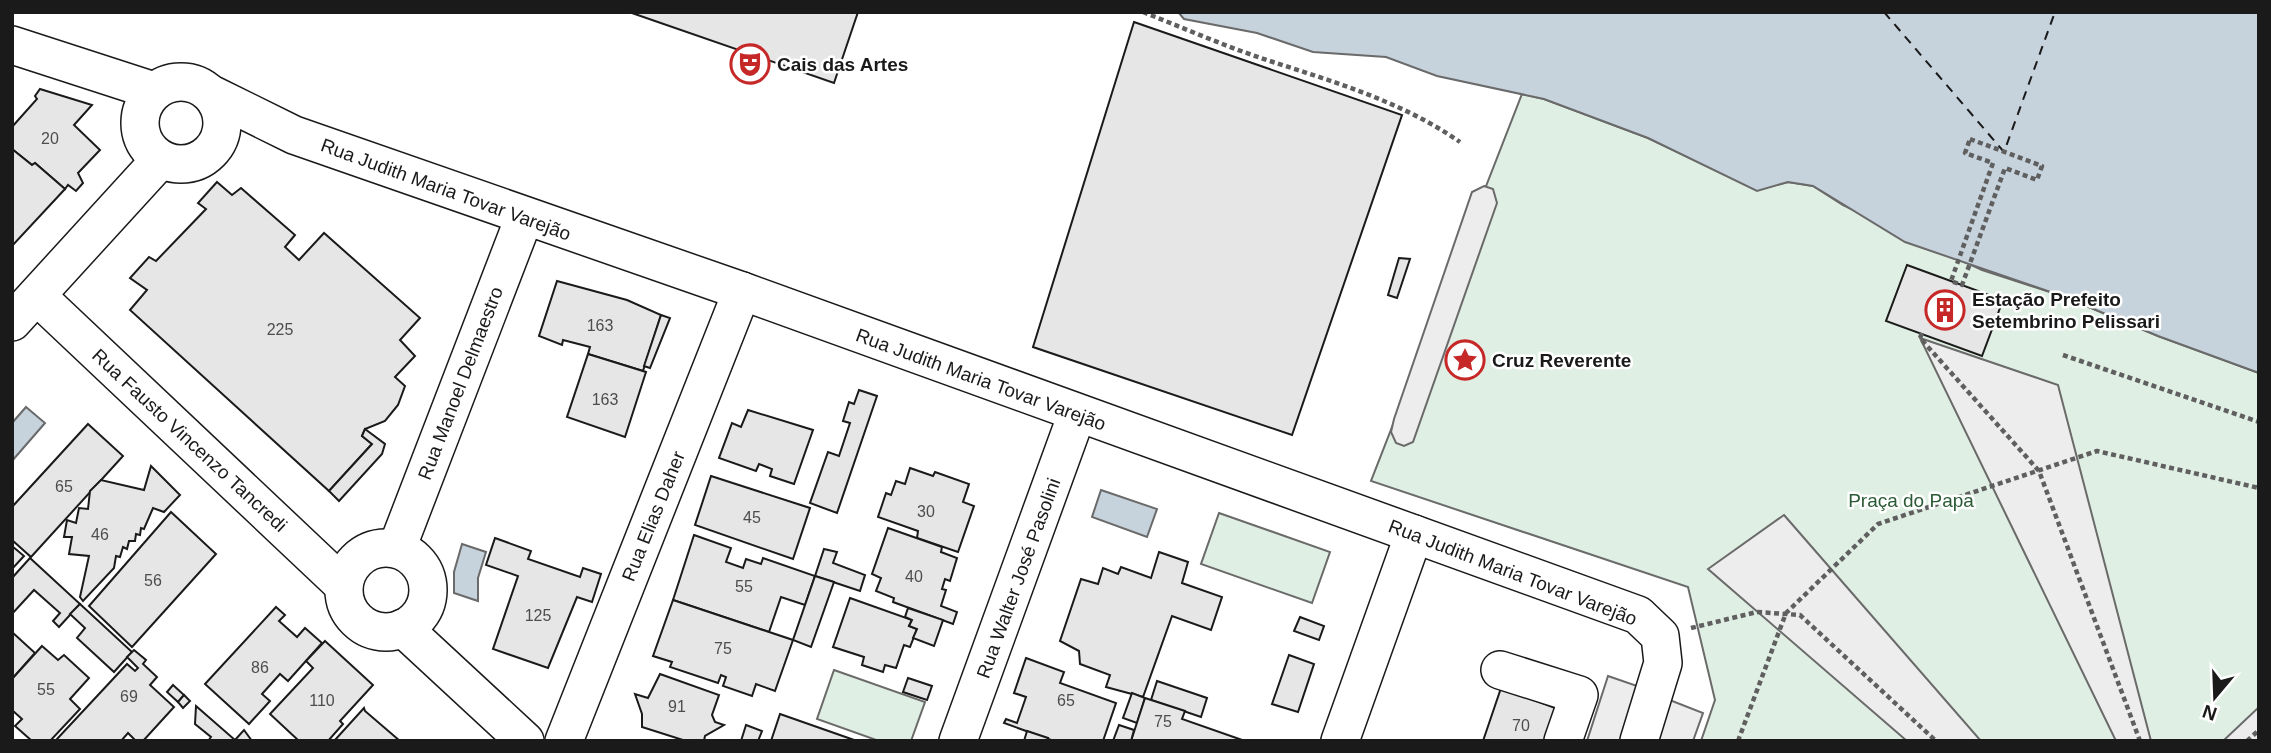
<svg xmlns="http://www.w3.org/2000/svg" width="2271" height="753" viewBox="0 0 2271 753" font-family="Helvetica,sans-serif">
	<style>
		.green { fill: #e0efe3; stroke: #6a6a6a; stroke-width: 2 }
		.parking { fill: #ededed; stroke: #6a6a6a; stroke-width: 2 }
		.water { fill: #c6d2dc; stroke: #6a6a6a; stroke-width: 2 }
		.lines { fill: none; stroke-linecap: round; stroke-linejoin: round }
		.ferry { stroke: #1a1a1a; stroke-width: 2; stroke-dasharray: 9 7; stroke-linecap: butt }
		.building { fill: #e6e6e6; stroke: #1a1a1a; stroke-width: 2 }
		.minor-casing { stroke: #1a1a1a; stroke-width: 40 }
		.path { stroke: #5f5f5f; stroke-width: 4.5; stroke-dasharray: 5 3.5; stroke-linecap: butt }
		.minor { stroke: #fff; stroke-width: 37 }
		.labels { text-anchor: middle; stroke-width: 5; stroke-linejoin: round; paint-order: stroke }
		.number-label { font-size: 16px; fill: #4d4d4d }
		.poi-label { font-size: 19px; font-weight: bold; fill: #1a1a1a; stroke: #fff; text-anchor: start }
		.street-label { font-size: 19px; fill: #1a1a1a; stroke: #fff }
		.park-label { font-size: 19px; fill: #2b5a34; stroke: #fff }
	</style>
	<rect width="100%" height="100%" fill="#fff"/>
	<g class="green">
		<polygon points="1522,94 1544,99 1648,138 1757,190 1788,182 1813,186 1843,205 1982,270 2065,297 2158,336 2259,373 2259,741 1701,741 1715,700 1688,587 1371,481"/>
		<polygon points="1219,513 1330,552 1312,603 1201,564"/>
		<polygon points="834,670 925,702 911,741 879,741 817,719"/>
	</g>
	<g class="parking">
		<polygon points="1484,186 1493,189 1497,203 1413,442 1404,446 1396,443 1391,432 1394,419 1472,192"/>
		<polygon points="1920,338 2058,385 2151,741 2116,741"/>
		<polygon points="1784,515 1981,741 1907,741 1708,569"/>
		<polygon points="1608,676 1646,689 1628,741 1587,741"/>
		<polygon points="1662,697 1703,713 1693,741 1647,741"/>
		<polygon points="2259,707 2259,741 2223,741"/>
	</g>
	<g class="water">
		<polygon points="1178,12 2259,12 2259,373 2158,336 2065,297 1905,242 1813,186 1788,182 1757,191 1648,138 1544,99 1437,76 1386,57 1313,52 1257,33 1184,19"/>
		<polygon points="26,407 45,423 12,461 12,423"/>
		<polygon points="1101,490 1157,509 1147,537 1092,517"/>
		<polygon points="462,544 486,552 478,578 478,601 454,593 454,572"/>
	</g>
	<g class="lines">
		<polyline class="ferry" points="1884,12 2004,152 2055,12"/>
	</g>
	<g class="building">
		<polygon points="629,12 858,12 834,83"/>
		<polygon points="1134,22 1402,115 1292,435 1033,347"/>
		<polygon points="40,89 92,105 74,125 100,150 78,173 83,183 76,191 68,185 65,189 35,163 32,165 12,149 12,127 37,99 35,96"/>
		<polygon points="12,149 32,165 35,163 65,189 12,246"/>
		<polygon points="217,182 232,195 241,188 295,235 285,247 299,260 324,233 420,318 400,340 415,356 395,377 405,386 398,405 385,421 365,429 362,436 372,444 329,491 130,310 147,290 130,278 149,257 156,261 206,209 198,203"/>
		<polygon points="1399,258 1410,259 1397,298 1388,295"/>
		<polygon points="1907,265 2003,300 1982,356 1886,321"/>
		<polygon points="557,281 627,300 661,315 643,371 588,354 590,347 563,340 562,345 539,336"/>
		<polygon points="661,315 670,318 650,368 644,366"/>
		<polygon points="588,354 646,372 625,437 567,417"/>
		<polygon points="859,390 877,396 837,513 810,503 828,452 839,456 850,423 843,421 849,402 854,404"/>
		<polygon points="748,410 813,430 794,484 770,476 772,469 759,464 756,471 719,458 732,423 741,427"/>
		<polygon points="88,424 123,456 31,557 12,540 12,507"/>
		<polygon points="365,429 385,444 382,454 339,501 329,491 372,444 362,436"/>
		<polygon points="151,466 180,495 164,512 153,508 144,529 141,528 140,535 136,534 135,541 129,541 127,549 123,547 120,557 116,556 114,568 83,601 80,597 89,556 69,554 72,537 64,537 67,520 76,523 79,508 88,509 90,491 101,480 144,490"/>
		<polygon points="910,468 933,476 935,472 969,484 963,502 974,506 958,552 917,538 918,531 878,517 886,493 891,495 896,481 905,484"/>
		<polygon points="711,476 810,508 793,559 695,525"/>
		<polygon points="171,512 216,554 132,647 89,606"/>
		<polygon points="888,528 942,547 941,552 957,558 950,581 945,579 942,589 946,590 941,606 957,612 953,624 893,602 894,598 876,591 881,578 872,574"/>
		<polygon points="694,535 731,548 726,562 743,568 746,559 761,564 763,558 815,576 805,605 781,597 769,632 673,600"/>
		<polygon points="495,538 531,551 528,559 580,577 583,568 601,574 592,602 577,597 548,668 493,649 518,576 486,565"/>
		<polygon points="12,546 24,556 12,569"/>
		<polygon points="824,549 837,552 833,563 865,575 860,591 815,576"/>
		<polygon points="1159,552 1188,562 1182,583 1222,597 1211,630 1172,616 1143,697 1106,687 1110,675 1080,664 1079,651 1060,641 1081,579 1098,584 1103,568 1118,574 1121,567 1151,578"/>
		<polygon points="30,558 80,604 59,627 53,621 60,613 34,590 12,614 12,578"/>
		<polygon points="815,576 834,582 811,647 793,640"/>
		<polygon points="850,598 912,620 909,626 917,629 910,647 904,645 896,668 885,665 883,672 862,665 864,657 833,647"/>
		<polygon points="673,600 793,640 775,691 756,684 752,696 723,686 726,677 721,675 718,683 670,667 672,662 653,656"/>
		<polygon points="80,604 132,652 114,672 77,638 85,628 70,614"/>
		<polygon points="276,607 285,615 279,621 297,637 305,628 322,643 288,681 280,674 262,694 270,701 249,724 205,684"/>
		<polygon points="908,608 943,620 934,646 913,638 917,629 909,626 912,620 905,617"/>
		<polygon points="1300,617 1324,626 1319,640 1294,631"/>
		<polygon points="12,632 35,653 12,679"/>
		<polygon points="325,641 373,685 340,721 343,724 328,741 299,741 270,714 313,668 306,661"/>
		<polygon points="42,646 58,660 64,655 89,678 70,699 80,709 50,741 32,741 15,726 22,719 12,710 12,679"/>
		<polygon points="134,650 146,660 143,664 157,677 150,685 174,707 143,741 136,741 128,733 121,741 59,741 57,739 127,664 135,671 138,668 127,657"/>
		<polygon points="1289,655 1314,664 1298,712 1272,704"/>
		<polygon points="1026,658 1064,672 1060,683 1116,703 1103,741 1054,741 1004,723 1006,719 1017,723 1026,697 1014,693"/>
		<polygon points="660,674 719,695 712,715 715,722 724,725 705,736 704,741 686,741 642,727 642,714 635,694 648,698"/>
		<polygon points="908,678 932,686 927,700 903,692"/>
		<polygon points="1157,681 1207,698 1201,717 1151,700"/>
		<polygon points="173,685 184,695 178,702 167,692"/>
		<polygon points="1501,688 1558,709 1547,741 1483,741"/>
		<polygon points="1132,693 1145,698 1137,723 1123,718"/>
		<polygon points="184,695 190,701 183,708 178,702"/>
		<polygon points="1145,698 1185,711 1182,719 1245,741 1131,741"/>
		<polygon points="196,706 235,740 234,741 208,741 211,737 195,724"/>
		<polygon points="364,708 365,711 400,741 334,741"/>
		<polygon points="780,714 857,741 771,741"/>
		<polygon points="746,725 762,731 758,741 741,741"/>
		<polygon points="1119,725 1134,730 1131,741 1113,741"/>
		<polygon points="244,730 252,741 234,741 235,740"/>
		<polygon points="1027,731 1048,738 1047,741 1024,741"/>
	</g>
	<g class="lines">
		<g class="minor-casing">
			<g id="minor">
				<polyline points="12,45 154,91"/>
				<circle cx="181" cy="123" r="41"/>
				<polyline points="213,95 294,135 742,291 1638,615 1660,636 1663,663 1639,741"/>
				<polyline points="37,296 343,585"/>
				<polyline points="12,322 160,160"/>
				<polyline points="397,548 524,218"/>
				<circle cx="386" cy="590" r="42"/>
				<polyline points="403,628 525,741"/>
				<polyline points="1500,670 1579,695 1563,741"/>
				<polyline points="564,741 742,291"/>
				<polyline points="958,741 1077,414"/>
				<polyline points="1340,741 1414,534"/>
			</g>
		</g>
		<g class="path">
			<path d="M1143,12C1186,29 1229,48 1273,62C1338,83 1404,103 1460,142"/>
			<polygon points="1970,139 2042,166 2037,180 2005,168 1962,285 1951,281 1993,163 1965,153"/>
			<polyline points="1922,333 1920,338 2039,471 2140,741"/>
			<polyline points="2063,355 2259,422"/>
			<polyline points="1691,628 1757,612 1800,615 1936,741"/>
			<polyline points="1738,741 1786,613 1878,524 2097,451 2259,488"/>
			<polyline points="2247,741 2259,730"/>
		</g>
		<use href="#minor" class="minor"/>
	</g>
	<defs>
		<g id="theatre-ring" transform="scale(2.0125)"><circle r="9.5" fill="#fff" stroke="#c62828" stroke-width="1.5"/><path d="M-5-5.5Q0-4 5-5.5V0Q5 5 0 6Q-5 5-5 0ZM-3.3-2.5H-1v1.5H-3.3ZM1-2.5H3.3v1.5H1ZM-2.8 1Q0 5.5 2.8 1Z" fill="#c62828"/></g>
		<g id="building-ring" transform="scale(2.0125)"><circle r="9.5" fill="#fff" stroke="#c62828" stroke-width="1.5"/><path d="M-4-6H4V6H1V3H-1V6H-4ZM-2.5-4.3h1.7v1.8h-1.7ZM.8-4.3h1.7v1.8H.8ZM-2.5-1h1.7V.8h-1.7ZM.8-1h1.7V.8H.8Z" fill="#c62828"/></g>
		<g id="sight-ring" transform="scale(2.0125)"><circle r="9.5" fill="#fff" stroke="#c62828" stroke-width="1.5"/><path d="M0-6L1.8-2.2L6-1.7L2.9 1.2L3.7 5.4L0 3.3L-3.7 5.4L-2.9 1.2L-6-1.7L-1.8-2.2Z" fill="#c62828"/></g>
	</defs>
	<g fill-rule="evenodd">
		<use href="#theatre-ring" x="750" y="64"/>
		<use href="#building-ring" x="1945" y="310"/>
		<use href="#sight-ring" x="1465" y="360"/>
	</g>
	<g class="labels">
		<g class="number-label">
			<text x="50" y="144">20</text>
			<text x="600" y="331">163</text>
			<text x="280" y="335">225</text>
			<text x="605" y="405">163</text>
			<text x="64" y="492">65</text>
			<text x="926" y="517">30</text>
			<text x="752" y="523">45</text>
			<text x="100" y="540">46</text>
			<text x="914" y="582">40</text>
			<text x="153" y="586">56</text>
			<text x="744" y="592">55</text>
			<text x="538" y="621">125</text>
			<text x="723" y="654">75</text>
			<text x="260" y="673">86</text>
			<text x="46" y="695">55</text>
			<text x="129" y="702">69</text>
			<text x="322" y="706">110</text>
			<text x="1066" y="706">65</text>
			<text x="677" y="712">91</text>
			<text x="1163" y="727">75</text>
			<text x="1521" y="731">70</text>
		</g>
		<g class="poi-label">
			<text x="777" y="71">Cais das Artes</text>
			<text x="1972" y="306">Estação Prefeito<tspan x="1972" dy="22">Setembrino Pelissari</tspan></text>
			<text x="1492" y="367">Cruz Reverente</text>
		</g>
		<g class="street-label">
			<text transform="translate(446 189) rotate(20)" y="7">Rua Judith Maria Tovar Varejão</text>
			<text transform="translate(981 379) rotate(20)" y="7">Rua Judith Maria Tovar Varejão</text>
			<text transform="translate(460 383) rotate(-69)" y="7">Rua Manoel Delmaestro</text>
			<text transform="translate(190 440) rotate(43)" y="7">Rua Fausto Vincenzo Tancredi</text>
			<text transform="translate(653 516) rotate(-68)" y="7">Rua Elias Daher</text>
			<text transform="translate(1513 572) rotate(21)" y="7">Rua Judith Maria Tovar Varejão</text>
			<text transform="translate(1018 578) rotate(-70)" y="7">Rua Walter José Pasolini</text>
		</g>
		<g class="park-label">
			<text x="1911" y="507">Praça do Papa</text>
		</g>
	</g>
	<rect width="2271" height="753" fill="none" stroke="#1a1a1a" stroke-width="28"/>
	<g transform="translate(2215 697) rotate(199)" stroke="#ffffff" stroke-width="5" paint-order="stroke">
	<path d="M0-5L12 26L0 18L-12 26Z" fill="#1a1a1a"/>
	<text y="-10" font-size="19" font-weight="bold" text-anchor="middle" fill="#1a1a1a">N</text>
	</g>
</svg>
